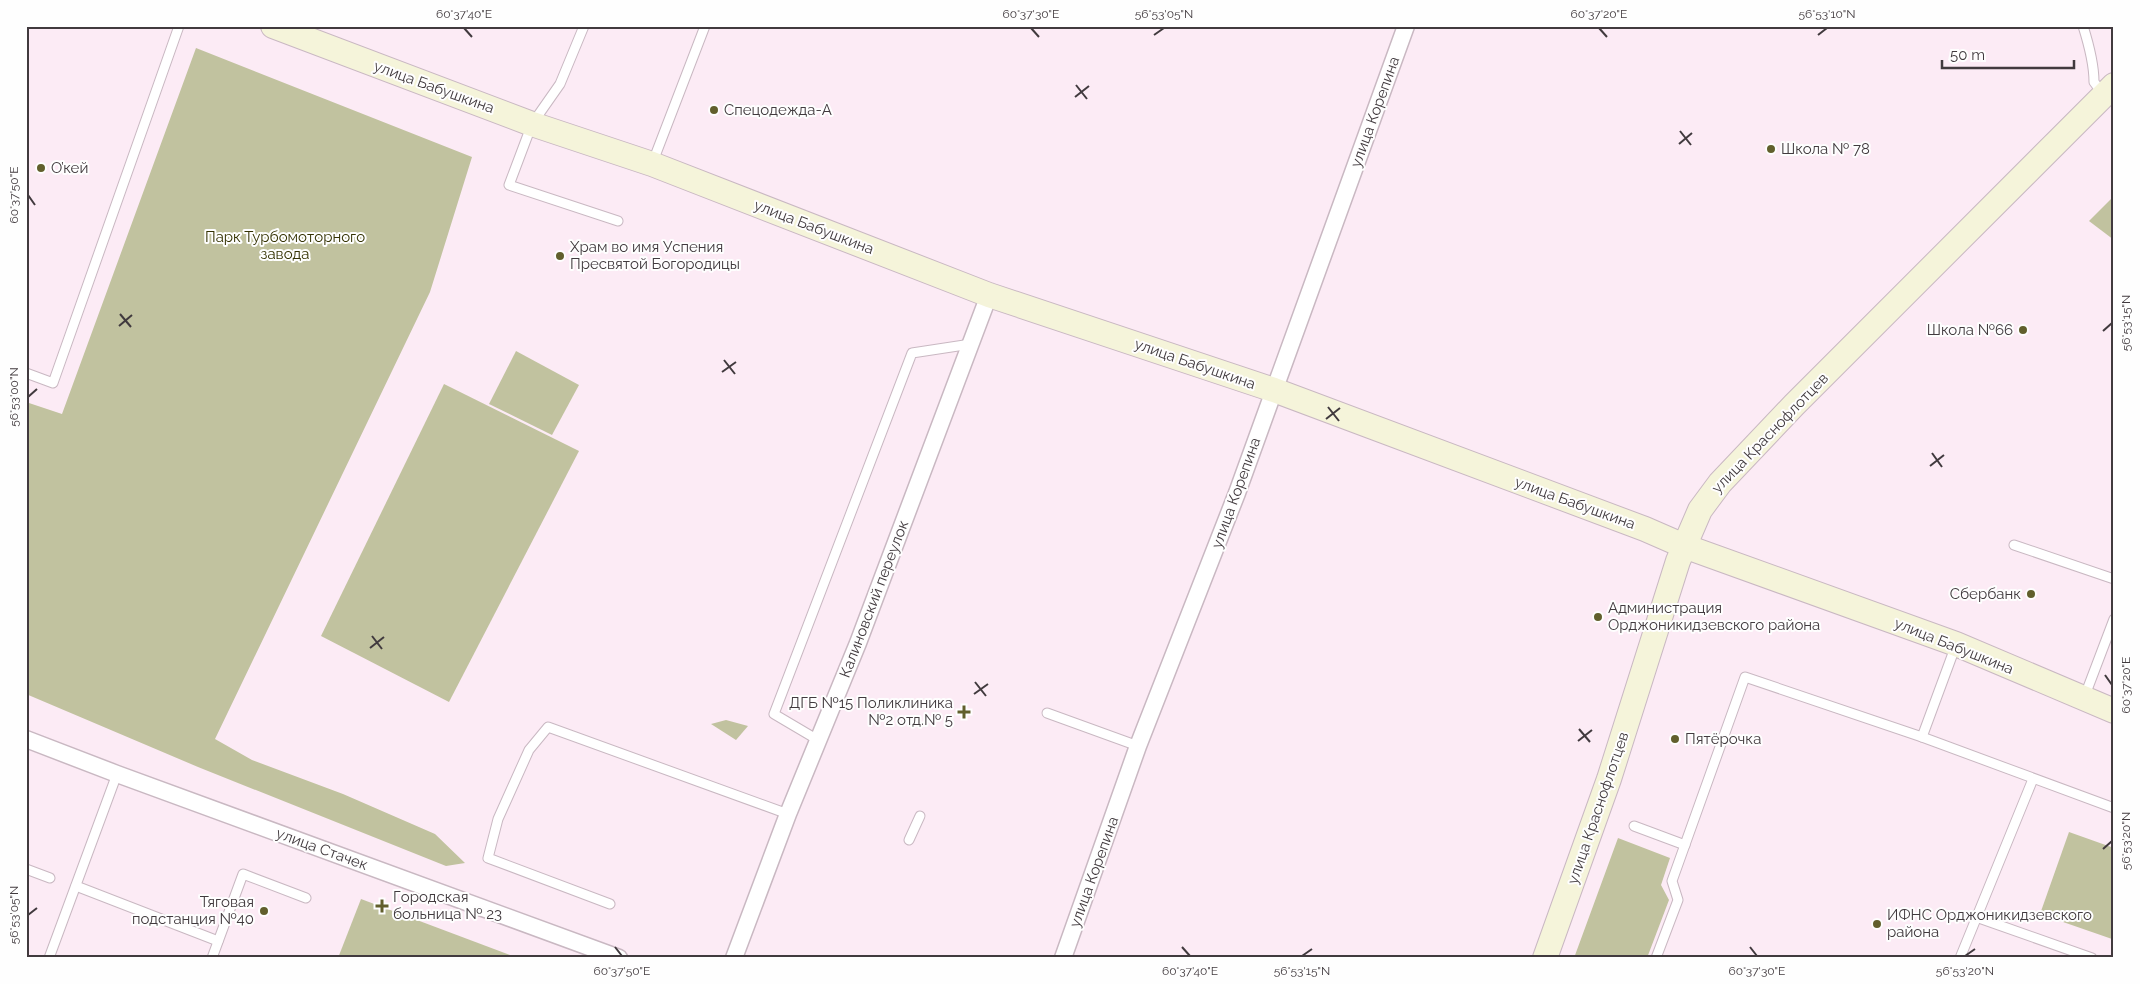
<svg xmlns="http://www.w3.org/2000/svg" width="2140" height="984" viewBox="0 0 2140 984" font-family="Raleway,sans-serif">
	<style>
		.green { fill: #c1c29f }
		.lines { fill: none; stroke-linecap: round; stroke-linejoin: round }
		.lane-casing { stroke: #c9b8c2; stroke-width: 11 }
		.street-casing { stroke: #c9b8c2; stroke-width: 19 }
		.secondary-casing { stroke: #c9b8c2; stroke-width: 26 }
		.lane { stroke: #fff; stroke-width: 9 }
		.street { stroke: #fff; stroke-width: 16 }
		.secondary { stroke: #f5f4da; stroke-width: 24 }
		.ticks { fill: none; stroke: #413a3e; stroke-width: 2 }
		.poi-dot { fill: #615f2c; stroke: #fefefe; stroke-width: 2 }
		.labels { text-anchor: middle; stroke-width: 4; stroke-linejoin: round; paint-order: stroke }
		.street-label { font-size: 15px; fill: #413a3e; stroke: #fefefe }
		.poi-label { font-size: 15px; fill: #413a3e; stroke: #fefefe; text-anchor: start }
		.park-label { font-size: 15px; fill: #343202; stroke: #fefefe }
		.neatline { fill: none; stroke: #413a3e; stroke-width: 2 }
		.ticks-label { font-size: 12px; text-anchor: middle; fill: #413a3e }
	</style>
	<rect width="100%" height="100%" fill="#fcebf5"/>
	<g class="green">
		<polygon points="196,48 472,157 430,292 215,739 252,760 343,794 435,834 465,863 446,866 198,767 26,694 26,402 62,414"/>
		<polygon points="2114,196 2114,240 2089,221"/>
		<polygon points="516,351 579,385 552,435 489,404"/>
		<polygon points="444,384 579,451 449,702 321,636"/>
		<polygon points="726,720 748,726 736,740 711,724"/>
		<polygon points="2069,832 2114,848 2114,935 2112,939 2040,914"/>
		<polygon points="1618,838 1670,858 1661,885 1669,900 1647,958 1574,958"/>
		<polygon points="361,899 518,958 338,958"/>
	</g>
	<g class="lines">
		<g class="lane-casing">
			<g id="lane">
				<polyline points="584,26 560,84 532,124 509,185 618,221"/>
				<path d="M2083,26C2089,45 2094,63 2094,82L2103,94"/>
				<polyline points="652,164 705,26"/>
				<polyline points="26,373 53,383 179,26"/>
				<polyline points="2014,545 2114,579"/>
				<polyline points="2084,698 2114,619"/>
				<polyline points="1047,713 1138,746"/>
				<polyline points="1922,737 1956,645"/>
				<polyline points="818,740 774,714 912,353 971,344"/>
				<polyline points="1634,826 1685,845"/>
				<polyline points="909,840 920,816"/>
				<polyline points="26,869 50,878"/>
				<polyline points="76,886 218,941"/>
				<polyline points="610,904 488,858 498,819 529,750 548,727 788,814"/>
				<polyline points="1976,917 2092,958"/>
				<polyline points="49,958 117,774"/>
				<polyline points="212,958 243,874 306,898"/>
				<polyline points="1656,958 1678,900 1672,881 1745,677 1922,737 2114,808"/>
				<polyline points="1960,958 2033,779"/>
			</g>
		</g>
		<g class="street-casing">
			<g id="street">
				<polyline points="26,739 117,774 619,958"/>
				<polyline points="734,958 788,814 858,643 989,295"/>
				<polyline points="1063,958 1138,746 1237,493 1406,26"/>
			</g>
		</g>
		<g class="secondary-casing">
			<g id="secondary">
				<polyline points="273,26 532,124 652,164 989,295 1274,390 1645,529 1684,546 1956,644 2114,711"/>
				<polyline points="1545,958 1609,779 1678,561 1700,510 1720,483 1794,405 2114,85"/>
			</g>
		</g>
		<use href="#lane" class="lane"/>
		<use href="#street" class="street"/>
		<use href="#secondary" class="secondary"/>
	</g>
	<path class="ticks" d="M464,28L472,37M1031,28L1039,37M1599,28L1607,37M1154,35L1164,28M1818,35L1827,28M1076,85L1087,99M1075,97L1089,86M1680,131L1691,145M1679,144L1692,133M28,195L35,205M120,314L131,327M119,326L132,315M2103,331L2112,323M724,360L735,374M722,372L736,362M28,397L37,389M1328,407L1339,421M1326,419L1340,408M1932,453L1942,467M1930,466L1944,455M372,636L382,649M370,648L384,637M2105,675L2112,685M975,682L986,696M974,694L988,684M1579,729L1590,742M1578,741L1592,730M2103,849L2112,841M28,915L37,908M615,947L622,956M1182,947L1190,956M1750,947L1757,956M1302,956L1312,949M1965,956L1975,949"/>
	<g class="poi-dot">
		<circle cx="714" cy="110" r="5"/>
		<circle cx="1771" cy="149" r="5"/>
		<circle cx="41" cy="168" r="5"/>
		<circle cx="560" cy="256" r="5"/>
		<circle cx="2023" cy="330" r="5"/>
		<circle cx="2031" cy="594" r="5"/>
		<circle cx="1598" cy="617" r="5"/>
		<path d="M961.5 704.5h5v5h5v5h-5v5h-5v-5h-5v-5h5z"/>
		<circle cx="1675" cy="739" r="5"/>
		<path d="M379.5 898.5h5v5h5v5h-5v5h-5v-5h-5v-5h5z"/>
		<circle cx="264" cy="911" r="5"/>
		<circle cx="1877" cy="924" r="5"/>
	</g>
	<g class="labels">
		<g class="street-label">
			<text transform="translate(434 87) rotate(20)" y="5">улица Бабушкина</text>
			<text transform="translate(1375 112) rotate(-70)" y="5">улица Корепина</text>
			<text transform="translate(814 227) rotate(21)" y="5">улица Бабушкина</text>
			<text transform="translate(1195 364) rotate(19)" y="5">улица Бабушкина</text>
			<text transform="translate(1770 433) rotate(-46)" y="5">улица Краснофлотцев</text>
			<text transform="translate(1236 493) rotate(-70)" y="5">улица Корепина</text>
			<text transform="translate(1575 503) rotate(20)" y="5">улица Бабушкина</text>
			<text transform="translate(874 599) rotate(-69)" y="5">Калиновский переулок</text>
			<text transform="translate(1954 646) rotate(22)" y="5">улица Бабушкина</text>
			<text transform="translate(1598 808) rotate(-71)" y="5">улица Краснофлотцев</text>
			<text transform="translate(322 849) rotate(20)" y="5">улица Стачек</text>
			<text transform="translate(1094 872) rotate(-70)" y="5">улица Корепина</text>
		</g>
		<g class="poi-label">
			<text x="724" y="115">Спецодежда-А</text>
			<text x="1781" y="154">Школа № 78</text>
			<text x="51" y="173">О’кей</text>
			<text x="570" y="252">Храм во имя Успения<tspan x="570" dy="17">Пресвятой Богородицы</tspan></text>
			<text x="2013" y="335" text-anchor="end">Школа №66</text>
			<text x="2021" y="599" text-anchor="end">Сбербанк</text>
			<text x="1608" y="613">Администрация<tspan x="1608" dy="17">Орджоникидзевского района</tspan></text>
			<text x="953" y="708" text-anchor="end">ДГБ №15 Поликлиника<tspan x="953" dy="17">№2 отд.№ 5</tspan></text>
			<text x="1685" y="744">Пятёрочка</text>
			<text x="393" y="902">Городская<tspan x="393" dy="17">больница № 23</tspan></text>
			<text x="254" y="907" text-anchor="end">Тяговая<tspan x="254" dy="17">подстанция №40</tspan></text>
			<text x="1887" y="920">ИФНС Орджоникидзевского<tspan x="1887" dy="17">района</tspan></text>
		</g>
		<g class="park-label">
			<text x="285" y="242">Парк Турбомоторного<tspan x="285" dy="17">завода</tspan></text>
		</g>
	</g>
	<rect width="2140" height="984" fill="none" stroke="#fefefe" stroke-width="55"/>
	<path d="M1942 60v8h132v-8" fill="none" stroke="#413a3e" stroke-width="2.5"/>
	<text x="1950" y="60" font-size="15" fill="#413a3e" stroke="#fefefe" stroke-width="4" paint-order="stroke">50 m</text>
	<rect x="28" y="28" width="2084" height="928" class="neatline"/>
	<g class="ticks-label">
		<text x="464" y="18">60°37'40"E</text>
		<text x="1031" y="18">60°37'30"E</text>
		<text x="1164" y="18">56°53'05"N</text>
		<text x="1599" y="18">60°37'20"E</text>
		<text x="1827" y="18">56°53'10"N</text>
		<text transform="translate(14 195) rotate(-90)" y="4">60°37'50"E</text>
		<text transform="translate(2126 323) rotate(-90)" y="4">56°53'15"N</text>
		<text transform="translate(14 397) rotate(-90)" y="4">56°53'00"N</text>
		<text transform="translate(2126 685) rotate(-90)" y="4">60°37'20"E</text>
		<text transform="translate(2126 841) rotate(-90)" y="4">56°53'20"N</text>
		<text transform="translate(14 915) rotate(-90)" y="4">56°53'05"N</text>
		<text x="622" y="975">60°37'50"E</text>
		<text x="1190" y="975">60°37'40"E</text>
		<text x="1302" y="975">56°53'15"N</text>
		<text x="1757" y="975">60°37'30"E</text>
		<text x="1965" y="975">56°53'20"N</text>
	</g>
</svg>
